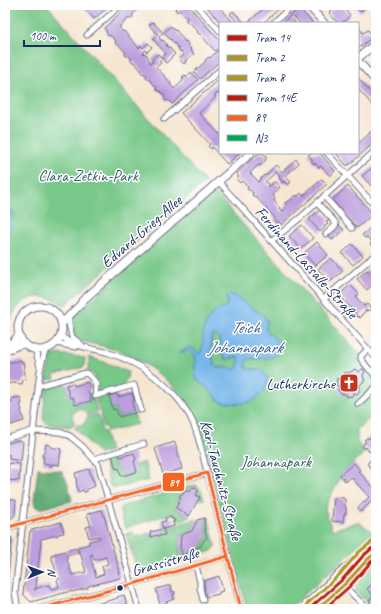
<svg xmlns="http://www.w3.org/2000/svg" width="381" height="614" viewBox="0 0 381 614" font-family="Caveat,sans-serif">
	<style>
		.green { fill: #78c889; stroke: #4a7c74; fill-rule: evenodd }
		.forest { fill: #62ac75; stroke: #3e6e6a }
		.water { fill: #76b5e9; stroke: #4872a4; fill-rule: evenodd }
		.building { fill: #bc9ddd; fill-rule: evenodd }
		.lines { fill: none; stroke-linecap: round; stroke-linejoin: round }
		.minor-casing { stroke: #686f86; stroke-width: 7 }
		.major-casing { stroke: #686f86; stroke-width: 9 }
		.minor { stroke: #fff; stroke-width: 5 }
		.major { stroke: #fff; stroke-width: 7 }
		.bus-1-casing { stroke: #fff; stroke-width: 6 }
		.bus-2-casing { stroke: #fff; stroke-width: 6 }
		.bus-1 { stroke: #f26522; stroke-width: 3 }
		.bus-2 { stroke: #00a651; stroke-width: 3 }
		.tram-1-casing { stroke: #fff; stroke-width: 6 }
		.tram-2-casing { stroke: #fff; stroke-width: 6 }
		.tram-3-casing { stroke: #fff; stroke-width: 6 }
		.tram-4-casing { stroke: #fff; stroke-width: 6 }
		.tram-1 { stroke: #bb1e10; stroke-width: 3 }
		.tram-2 { stroke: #af9521; stroke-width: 3 }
		.tram-3 { stroke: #af9521; stroke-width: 3 }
		.tram-4 { stroke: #bb1e10; stroke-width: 3 }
		.bus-dot { fill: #1b2f5e; stroke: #fff; stroke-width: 1.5 }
		.labels { text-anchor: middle; stroke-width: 3; stroke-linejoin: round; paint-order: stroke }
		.park-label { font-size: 16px; fill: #375d6b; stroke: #fff }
		.street-label { font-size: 16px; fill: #1b2f5e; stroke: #fff }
		.poi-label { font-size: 16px; fill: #1b2f5e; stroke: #fff; text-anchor: end }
		.water-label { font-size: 17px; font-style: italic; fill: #3b5e8f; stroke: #fff }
		.line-badge { stroke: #fff; stroke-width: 1.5 }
		.badge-label { font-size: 11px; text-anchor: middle; font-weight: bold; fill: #fff }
	</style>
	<rect width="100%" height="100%" fill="#fff"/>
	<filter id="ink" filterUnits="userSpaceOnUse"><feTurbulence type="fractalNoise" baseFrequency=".025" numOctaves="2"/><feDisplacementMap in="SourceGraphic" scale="8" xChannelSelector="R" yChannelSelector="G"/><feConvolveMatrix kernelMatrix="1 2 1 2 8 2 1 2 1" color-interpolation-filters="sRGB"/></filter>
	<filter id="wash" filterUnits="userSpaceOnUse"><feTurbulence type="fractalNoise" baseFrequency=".012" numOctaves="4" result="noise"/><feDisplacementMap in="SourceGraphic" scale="16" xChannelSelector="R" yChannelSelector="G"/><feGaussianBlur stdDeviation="0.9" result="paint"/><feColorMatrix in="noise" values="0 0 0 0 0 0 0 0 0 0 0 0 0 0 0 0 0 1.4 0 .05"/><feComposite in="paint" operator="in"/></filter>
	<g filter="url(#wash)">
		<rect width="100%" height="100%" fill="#f6e6d1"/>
		<g class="green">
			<path d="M5,5H47L205,182L65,305C32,286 12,302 6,336L5,337Z"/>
			<path d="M215,193L376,372V412L357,430V442L365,452L340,475L341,476L326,505L325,509L332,530L358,522L366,527L374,533L288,609H247L200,425C195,415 190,404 182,396C168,379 143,360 122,352C109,347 94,344 80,341C71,335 69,322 76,314C121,272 167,232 215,193ZM229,294L237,297L264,316L267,321L266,330C270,336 275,337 280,343L279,351C274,353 266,358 260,359C253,359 241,356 247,369C249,370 252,369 254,369C261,370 266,374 267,381L239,404L222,402L217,399L211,391L198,381L195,376V372L196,359L195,355L190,350L184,352L179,351L194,349L198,353H200L202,350L204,330L214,313L226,307Z"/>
			<path d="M214,334C225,338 216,359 228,359C231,359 234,357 238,357C239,361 239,366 236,369H232L225,366L219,368L216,367L214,365L211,345L212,335Z"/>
			<polygon points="57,354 66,355 85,358 84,367 54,375 55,379 47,380 49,361 52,356"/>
			<polygon points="89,357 107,363 128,372 127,378 122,387 97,394 98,387 95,376 88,371"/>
			<path d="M65,384L70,398L73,397L75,405L91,401L89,394L92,393L97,411V412L87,415C81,403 66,412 75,423L71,427L47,424L44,421L43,418L46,388L56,385L57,386Z"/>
			<polygon points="113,393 113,410 116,409 119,417 134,413 137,424 107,432 106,427 104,427 96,399 97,397"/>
			<path d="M98,414L102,427L101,428L102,432L104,431L110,451L99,454L75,428L77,425C83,426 86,422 87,417Z"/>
			<polygon points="112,456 116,469 119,468 121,476 137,472 135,465 144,462 149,480 116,488 112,487 110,485 103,458"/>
			<path d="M194,485C201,486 202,493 204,499L200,500L199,495H197L198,490L196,487L191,488L189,491L188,489L183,490L184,492L182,494H181L179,497L180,498L178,500L179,501L175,508L190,517L178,521L173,513L125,528L120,511L123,506Z"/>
			<path d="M208,517L215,544V548L212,551L146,571C142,572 139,571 136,567L126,534L133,532L134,537L149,533L151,537L157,536V537L165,536L164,529L196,519L192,530L180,535L179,548L183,556L201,548L205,540L208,538L205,527L206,518Z"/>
			<polygon points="376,561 376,609 373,609 356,591 356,586"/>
		</g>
		<path class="forest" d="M38,468L62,471L68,484L72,501L43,508C36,509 34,506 34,500Z"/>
		<g class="water">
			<path d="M5,197L14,217L10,219C12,227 11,233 5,239Z"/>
			<path d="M229,294L237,297L264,316L267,321L266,330C270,336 275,337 280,343C283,372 236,346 247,369C252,371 257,368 262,371C276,380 260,398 250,402C244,404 228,404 222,402C216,400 214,393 209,389C204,386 198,382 196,377C193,370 197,362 195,355L189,350L184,352L179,353V351L184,350L189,347H191L198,353H200L202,350C203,337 202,321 214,313C217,310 222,309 226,307L228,302L226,297ZM214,334C224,338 218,351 225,359C230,359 233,356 238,357C239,361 239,366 236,369H232L230,367C225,366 220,370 216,367L214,365C213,355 209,345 212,335Z"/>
		</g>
		<g id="blocks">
			<g class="building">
				<polygon points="82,5 106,5 108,7 94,19"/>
				<polygon points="129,5 142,5 132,15 133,17 131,19 129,18 119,27 123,32 124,31 139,48 141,45 143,48 148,43 152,47 147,52 145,50 143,53 144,54 146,54 147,55 150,63 153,62 152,59 158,54 162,58 159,61 161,63 156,67 171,83 170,84 174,89 182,82 182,81 184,79 182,77 185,75 187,77 191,72 198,80 172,104 168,100 166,101 164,98 165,97 162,93 160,91 158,91 156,89 157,88 149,79 147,79 146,78 147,76 144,73 143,74 141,72 141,70 134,62 132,62 131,60 131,58 129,56 126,56 125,55 126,53 118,44 117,44 115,43 116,41 110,35 109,36 106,33 107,32 104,28"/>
				<polygon points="175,5 188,5 220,41 220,61 200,79 194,72 206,61 205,60 209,57 210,58 217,51 218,52 219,51 217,49 215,51 200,34 199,34 197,32 198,31 190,23 188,23 186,21 187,18 179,10 177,12 175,9 177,7"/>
				<polygon points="205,5 218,5 231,20 234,23 221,23"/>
				<polygon points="268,5 283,5 263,23 247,23"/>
				<polygon points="337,5 345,5 343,7 350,15 344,22 343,21 341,23 338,23 329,13 330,12 329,11 331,10 332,11"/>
				<polygon points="353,5 362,6 364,5 366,7 360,12"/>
				<polygon points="299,8 313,23 300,23 294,17 292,19 296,23 282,23"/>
				<polygon points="233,11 243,21 241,23 238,23 230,14"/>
				<polygon points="153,22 163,33 159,36 160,37 159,38 162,41 163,40 167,45 166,45 168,48 169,47 175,54 166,63 162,58 166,54 153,39 158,35 149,25"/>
				<polygon points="171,26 175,31 176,30 185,42 186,41 188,44 187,45 191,49 190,50 194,54 185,61 186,62 184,64 179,59 184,55 181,51 180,52 178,48 171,39 170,40 164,32"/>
				<polygon points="358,26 363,33 368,30 373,37 358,48"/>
				<polygon points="358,78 374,96 376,95 376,109 358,89"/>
				<polygon points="220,79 220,93 218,94 217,93 214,96 216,97 199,113 219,134 220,133 220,153 240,153 227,164 212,147 211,149 208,146 210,144 181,113"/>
				<polygon points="375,129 376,141 349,165 346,165 336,153 346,153 347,154 348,153 358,153 358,144 370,133 369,133"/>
				<polygon points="259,153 263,153 267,157 265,159 266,160 260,166 259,165 256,167 250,173 257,180 257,181 258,182 264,175 265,176 276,165 282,172 296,159 299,163 285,176 291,182 288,185 284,181 283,183 279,178 280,177 276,172 265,182 268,184 268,186 270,186 274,182 275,182 280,187 273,195 275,199 274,201 280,208 279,209 282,212 287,206 285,203 287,201 288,202 296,195 297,197 301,193 303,196 322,179 327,184 281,225 279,222 276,223 274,220 275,218 256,197 254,197 252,194 253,193 250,190 248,190 247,189 248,187 242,181 240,183 238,181 237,179 239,177 237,175 237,173"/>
				<polygon points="311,153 320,153 335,171 330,176 321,166 319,168 315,163 314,164 311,161 313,160 308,155"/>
				<polygon points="374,166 376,169 376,191 362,176"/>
				<polygon points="348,186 373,214 357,228 332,200"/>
				<polygon points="320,210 330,220 326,222 328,224 324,227 325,227 320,232 309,219"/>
				<polygon points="376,223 376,245 373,247 370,244 372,242 367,237 365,238 362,235"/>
				<polygon points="302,225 313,238 301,249 289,236"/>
				<polygon points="339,225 344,230 332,240 328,235"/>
				<polygon points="317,242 328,255 315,266 304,253"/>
				<polygon points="352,244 363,256 353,265 342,253"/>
				<polygon points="331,258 343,271 330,282 318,269"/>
				<polygon points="367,270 370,273 371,273 376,279 376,287 373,284 367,290 357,279"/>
				<polygon points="350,285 359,294 356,297 364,306 367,304 371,308 368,311 367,310 361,315 362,316 360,318 358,316 357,317 355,315 356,314 343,299 342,300 340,298 341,297 339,295"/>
				<polygon points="21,360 22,363 25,364 24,370 26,379 23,380 22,384 12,383 8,384 5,375 5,365 6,361 14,362"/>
				<polygon points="355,369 359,372 362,369 363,369 365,372 363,375 364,379 365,380 359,386 360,386 360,390 357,394 353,393 353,395 351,397 350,396 347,397 346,394 341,394 338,390 339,386 336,385 337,382 336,380 338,378 339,380 341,379 341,376 344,373 349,373 348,374"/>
				<polygon points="88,382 91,389 88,390 91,401 75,405 73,397 70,398 66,385 73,383 74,386"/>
				<polygon points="132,393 134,401 132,402 135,413 119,417 116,409 113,410 109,396 117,394 118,397"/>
				<polygon points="20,397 22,404 20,405 22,410 21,411 24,421 7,426 5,419 5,417 7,417 5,412 5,404 12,402 11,399"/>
				<polygon points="373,434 376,438 376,447 371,452 368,451 368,450 366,447 365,449 362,446 366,442 364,440 368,438 369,439"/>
				<polygon points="20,440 23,442 21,461 9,459 9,454 5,456 5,444"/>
				<polygon points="175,442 182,469 163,474 155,448"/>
				<polygon points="46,444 50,445 50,447 61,449 59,465 52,464 52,466 49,466 49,464 43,463 44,457 42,457 43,453 44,453"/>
				<polygon points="119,453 120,457 134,453 136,460 134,461 137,472 121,476 119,468 116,469 112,456"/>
				<polygon points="9,463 20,464 19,481 7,480"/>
				<polygon points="354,463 360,470 358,471 376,490 376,505 372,501 361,512 358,508 369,497 351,477 346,482 340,475"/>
				<polygon points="89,469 92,479 93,479 95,486 87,489 87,491 86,492 84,492 83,490 78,492 76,481 77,481 75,473"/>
				<polygon points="195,487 198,490 196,496 199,496 200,499 198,500 189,516 176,508 181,498 179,497 181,494 182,495 184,493 184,490 187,490 190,492 192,488"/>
				<polygon points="340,497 345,499 345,506 346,507 346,514 344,514 343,522 332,521 334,498"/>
				<polygon points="5,499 16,500 15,515 12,518 5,520"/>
				<path d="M101,510H102L105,519L111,541L112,546L119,568L120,578L88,586V588L71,592V591L31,602L23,594L30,531L32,530L61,522L64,533L58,534V535L56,536L55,535L42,539V538L40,540L41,541L36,587L34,590H35L37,588L49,585L50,588L52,589L56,588L59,587L57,580L59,579V578H58L51,555L76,548L77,551H79L78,547L89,544V541L100,538L99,536L89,538L86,527L91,526L87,514ZM80,552L86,572L72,575L66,556ZM92,554L94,560L106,557L108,564L102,566L104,574L96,577L90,555Z"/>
				<polygon points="171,517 172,519 174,519 175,521 173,522 174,526 163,529 161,522 166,521 165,518"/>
				<polygon points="205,518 204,527 207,538 205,539 200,547 199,547 195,548 194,550 183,555 180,548 181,535 192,531 197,520"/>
				<polygon points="163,529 165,535 158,536 157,535 151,537 150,532"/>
				<polygon points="9,536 11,537 12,539 6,593 5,593 5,537"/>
				<polygon points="219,576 223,591 219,592 219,594 206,597 204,590 205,590 204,581"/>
				<polygon points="376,580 376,608 374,606 373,607 370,603 370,602 369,600 374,596 367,589"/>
				<polygon points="171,585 172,592 174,591 175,594 173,594 174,599 166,602 165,605 165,606 163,607 161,604 160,605 156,589"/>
				<polygon points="124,595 128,609 118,609 118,608 115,609 90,609 90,606 118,598 117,597"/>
			</g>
		</g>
	</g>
	<g filter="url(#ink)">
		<use href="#blocks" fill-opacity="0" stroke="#686f86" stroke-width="1"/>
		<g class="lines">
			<g class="minor-casing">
				<g id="minor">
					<polyline points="196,5 220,31"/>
					<polyline points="273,23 293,5"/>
					<polyline points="87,35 121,5"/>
					<polyline points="164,119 220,70"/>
					<polyline points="327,153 376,207"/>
					<polyline points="219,182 376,358"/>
					<polyline points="324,196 352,228"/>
					<polyline points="317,203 334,221 336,224 334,227 326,234"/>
					<polyline points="271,241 300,218 376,150"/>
					<polyline points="324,299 376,254"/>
					<polyline points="69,316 69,324 72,337 82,345"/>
					<path d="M61,336C75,348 93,348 109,353C141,363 171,385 188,413C195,424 198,436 201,448L241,609"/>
					<polyline points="56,343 76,347"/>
					<polyline points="368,349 361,356 361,359 368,368 376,376"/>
					<polyline points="35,350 36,352 40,367"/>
					<path d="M38,386L86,373C96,380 97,383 95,396L134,385L141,410"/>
					<polyline points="358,404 376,387"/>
					<polyline points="5,439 32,431 60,432 70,436 83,447 98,464 139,609"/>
					<polyline points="94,459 126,449 144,444"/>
					<polyline points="376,459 371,464 376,469"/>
					<polyline points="5,528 207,473"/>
					<polyline points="196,566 200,582 200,588 203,600"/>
					<polyline points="346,588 368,609"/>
					<polyline points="18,609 15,592 40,371 45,350"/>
					<polyline points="39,609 133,584 228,556"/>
				</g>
			</g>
			<g class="major-casing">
				<g id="major">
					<polyline points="308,5 324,23"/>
					<polyline points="358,58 376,43"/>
					<polyline points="358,61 376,81"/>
					<circle cx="40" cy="328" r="22"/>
					<polyline points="62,323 81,304 82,301 251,153"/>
					<polyline points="5,347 14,341 19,335"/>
					<path d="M5,350C12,349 18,344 24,344"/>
					<polyline points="301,609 376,540"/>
					<polyline points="322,609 352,581 367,562 376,553"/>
				</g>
			</g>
			<use href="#minor" class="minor"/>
			<use href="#major" class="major"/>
			<g class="bus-1-casing">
				<g id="bus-1">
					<polyline points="5,528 207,473 241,609"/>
					<polyline points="39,609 133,584 228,556"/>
				</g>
			</g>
			<g class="bus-2-casing">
				<polyline id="bus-2" points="305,609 312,599 376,540"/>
			</g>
			<use href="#bus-1" class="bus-1"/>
			<use href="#bus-2" class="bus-2"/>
			<g class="tram-1-casing">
				<polyline id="tram-1" points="309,609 343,579 363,556 376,545"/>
			</g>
			<g class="tram-2-casing">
				<polyline id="tram-2" points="317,609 346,583 367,560 376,552"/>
			</g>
			<g class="tram-3-casing">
				<polyline id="tram-3" points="306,605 339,575 359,552 373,541"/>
			</g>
			<g class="tram-4-casing">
				<polyline id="tram-4" points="324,609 350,586 370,563 376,558"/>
			</g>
			<use href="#tram-1" class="tram-1"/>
			<use href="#tram-2" class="tram-2"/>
			<use href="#tram-3" class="tram-3"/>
			<use href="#tram-4" class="tram-4"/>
		</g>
	</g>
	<defs>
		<g id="church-square" transform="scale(1)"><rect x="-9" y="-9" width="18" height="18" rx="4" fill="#c8321e" stroke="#fff"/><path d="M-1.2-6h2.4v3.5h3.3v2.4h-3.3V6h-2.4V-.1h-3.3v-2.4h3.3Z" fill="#fff"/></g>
	</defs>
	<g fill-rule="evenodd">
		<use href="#church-square" x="349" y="383"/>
	</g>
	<circle class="bus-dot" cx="120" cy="588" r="3.5"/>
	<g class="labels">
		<g class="park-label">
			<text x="88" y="181">Clara-Zetkin-Park</text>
			<text x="276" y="467">Johannapark</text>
		</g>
		<g class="street-label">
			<text transform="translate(141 231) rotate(-41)" y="6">Edvard-Grieg-Allee</text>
			<text transform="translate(307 262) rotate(48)" y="6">Ferdinand-Lassalle-Straße</text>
			<text transform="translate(222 480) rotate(75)" y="6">Karl-Tauchnitz-Straße</text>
			<text transform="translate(165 561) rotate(-16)" y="6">Grassistraße</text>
		</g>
		<g class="poi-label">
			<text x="335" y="389">Lutherkirche</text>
		</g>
		<g class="water-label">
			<text x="245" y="333">Teich<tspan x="245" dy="20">Johannapark</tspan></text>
		</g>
	</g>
	<rect class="line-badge" x="162" y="472" width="23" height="20" rx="4" fill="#f26522"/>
	<g class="badge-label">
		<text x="174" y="486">89</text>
	</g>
	<rect width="381" height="614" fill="none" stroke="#fff" stroke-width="20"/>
	<rect x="219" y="22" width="140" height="132" fill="#ffffff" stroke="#a4acbf"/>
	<rect x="227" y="35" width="20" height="6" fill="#bb1e10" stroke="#a4acbf"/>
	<text x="255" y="42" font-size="12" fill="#1b2f5e">Tram 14</text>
	<rect x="227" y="55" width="20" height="6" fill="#af9521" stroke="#a4acbf"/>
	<text x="255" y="62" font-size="12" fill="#1b2f5e">Tram 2</text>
	<rect x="227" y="75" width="20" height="6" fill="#af9521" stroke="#a4acbf"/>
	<text x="255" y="82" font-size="12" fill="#1b2f5e">Tram 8</text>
	<rect x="227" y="95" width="20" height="6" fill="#bb1e10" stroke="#a4acbf"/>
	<text x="255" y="102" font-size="12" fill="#1b2f5e">Tram 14E</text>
	<rect x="227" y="115" width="20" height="6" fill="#f26522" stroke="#a4acbf"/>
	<text x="255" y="122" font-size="12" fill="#1b2f5e">89</text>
	<rect x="227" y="135" width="20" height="6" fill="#00a651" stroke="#a4acbf"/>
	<text x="255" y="142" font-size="12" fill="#1b2f5e">N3</text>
	<g transform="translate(42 572) rotate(89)" stroke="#ffffff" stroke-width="3" paint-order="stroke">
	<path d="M0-3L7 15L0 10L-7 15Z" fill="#1b2f5e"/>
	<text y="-6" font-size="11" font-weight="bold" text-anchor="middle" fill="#1b2f5e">N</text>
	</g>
	<path d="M24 40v6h76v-6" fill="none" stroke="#1b2f5e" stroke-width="2"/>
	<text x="30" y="40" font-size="12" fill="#1b2f5e" stroke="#ffffff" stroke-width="3" paint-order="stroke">100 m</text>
</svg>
